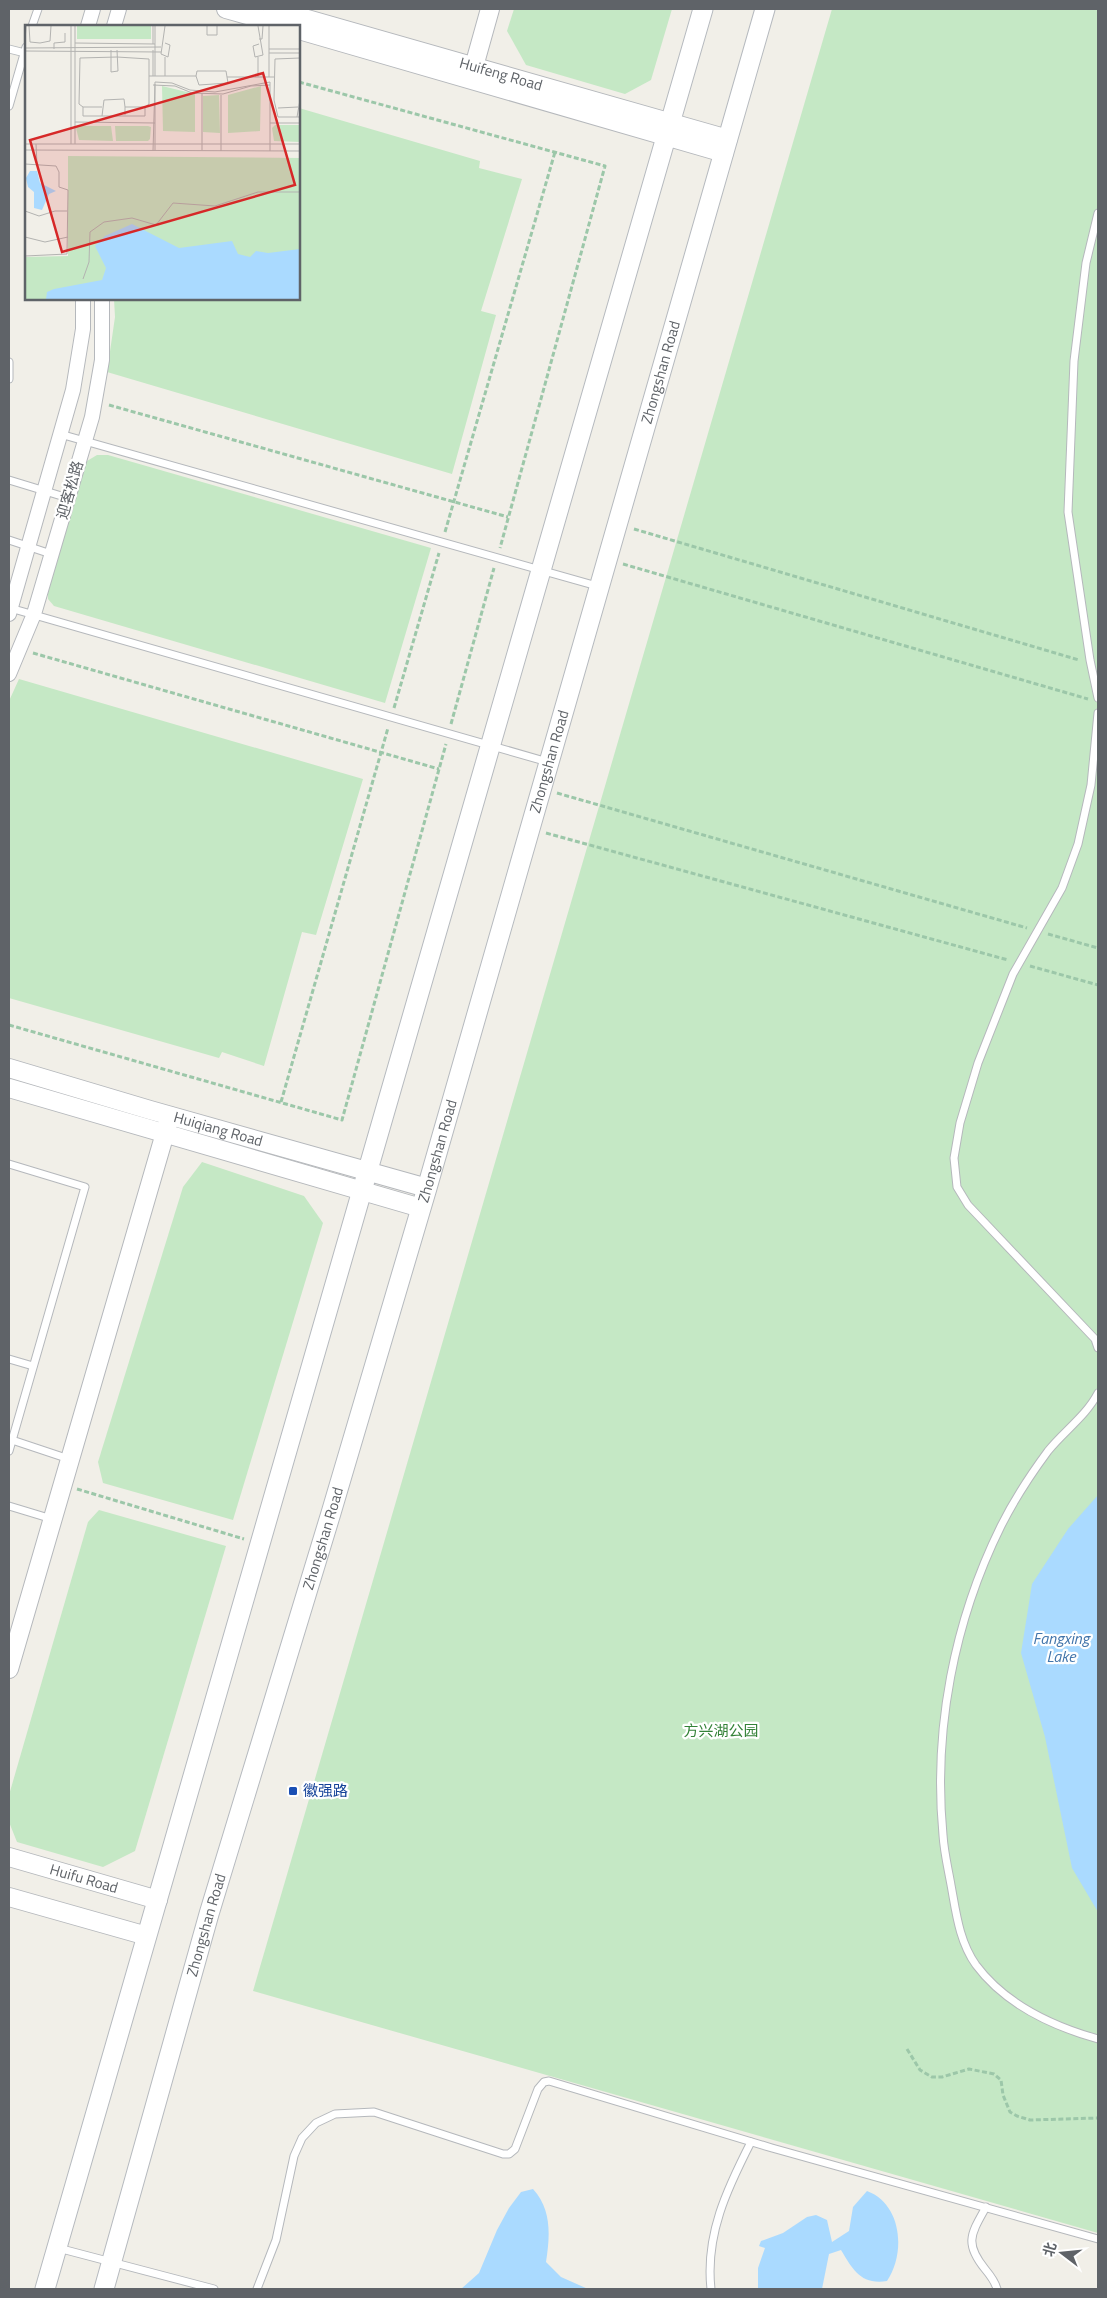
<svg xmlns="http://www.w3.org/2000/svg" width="1107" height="2298" viewBox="0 0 1107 2298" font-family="'Titillium Web','Noto Sans SC',sans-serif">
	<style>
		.green { fill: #c5e8c5 }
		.water { fill: #aadaff }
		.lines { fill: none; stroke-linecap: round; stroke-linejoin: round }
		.service-casing { stroke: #b5b8bc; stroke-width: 9 }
		.minor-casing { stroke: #b5b8bc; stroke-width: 16 }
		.tertiary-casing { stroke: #b5b8bc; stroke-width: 20 }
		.secondary-casing { stroke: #b6babf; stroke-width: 21 }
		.path { stroke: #9cc7a9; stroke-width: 3; stroke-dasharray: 5 2.5; stroke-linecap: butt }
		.service { stroke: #fff; stroke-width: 7 }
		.minor { stroke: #fff; stroke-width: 14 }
		.tertiary { stroke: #fff; stroke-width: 18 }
		.secondary { stroke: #fff; stroke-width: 19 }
		.transit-dot { fill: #1a4fb4; stroke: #fff; stroke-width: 2 }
		.labels { text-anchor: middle; stroke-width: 4.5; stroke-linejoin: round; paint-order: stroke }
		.street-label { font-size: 15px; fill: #5f6368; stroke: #fff }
		.park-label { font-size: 15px; fill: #348238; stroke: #fff }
		.transit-label { font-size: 15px; fill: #164399; stroke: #fff; text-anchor: start }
		.water-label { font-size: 16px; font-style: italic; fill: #4174aa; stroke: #fff }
		.inset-road { fill: none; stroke: #b3b3b1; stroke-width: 1 }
		.view { fill: #d62828; fill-opacity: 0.15; stroke: #d62828; stroke-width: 2.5 }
		.inset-edge { fill: none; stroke: #5f6368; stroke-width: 2.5 }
	</style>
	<rect width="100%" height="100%" fill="#f1efe8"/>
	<g class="green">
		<polygon points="514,9 672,9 651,80 625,94 526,65 507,31"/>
		<polygon points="832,9 1098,9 1098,2233 253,1991"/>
		<polygon points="299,108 480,161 479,168 522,179 481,311 496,315 452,474 107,372 115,317 114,299 299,299"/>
		<polygon points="97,455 108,455 431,548 385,703 54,606 48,599 48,589 83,468 87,461"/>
		<polygon points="19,679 363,779 316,935 302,932 264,1066 222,1052 219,1058 9,998 9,701"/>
		<polygon points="202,1162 304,1196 323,1223 233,1520 103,1483 98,1462 183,1187"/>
		<polygon points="99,1510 226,1546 135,1851 103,1867 17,1842 9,1822 9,1795 88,1522"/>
	</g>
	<g class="water">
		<polygon points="1098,1495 1098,1912 1072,1868 1045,1737 1021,1653 1032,1584 1068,1529"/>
		<path d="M533,2189C552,2210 550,2236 546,2262L561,2277L588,2289H461L479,2273L497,2230L509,2208L521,2192Z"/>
		<path d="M867,2191C902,2204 906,2253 887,2281C861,2285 853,2270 841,2250L829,2254L822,2289H758V2268L765,2248L759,2246L761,2241L783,2233L807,2217L816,2215L827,2220L832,2242L849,2231L853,2207Z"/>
	</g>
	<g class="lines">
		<g class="service-casing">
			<g id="service">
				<polyline points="32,26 38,9"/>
				<polyline points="9,49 25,53"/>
				<polyline points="9,106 26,47"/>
				<polyline points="1098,213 1086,263 1074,361 1068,512 1090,660 1098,698"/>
				<polyline points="9,362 9,379"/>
				<polyline points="60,434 597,586"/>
				<polyline points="9,480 68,498"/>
				<polyline points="9,540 51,554"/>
				<polyline points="10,608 548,762"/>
				<polyline points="1098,713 1091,785 1078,844 1062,888 1013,974 978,1063 960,1123 954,1158 957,1187 968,1205 1095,1339 1098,1348"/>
				<polyline points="9,1164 85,1187 9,1451"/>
				<polyline points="9,1359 33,1366"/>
				<path d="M1098,1393C1086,1416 1064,1431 1048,1451C1031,1474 1014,1500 1001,1526C954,1621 933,1730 943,1835C944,1852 948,1868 951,1885C956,1912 959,1941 976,1965C1005,2004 1052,2026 1098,2039"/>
				<polyline points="12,1440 69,1459"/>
				<polyline points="9,1506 52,1519"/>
				<path d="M986,2207C971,2234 964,2243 985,2269C990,2275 995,2281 997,2289"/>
				<polyline points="58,2248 214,2289"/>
				<polyline points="257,2289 276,2240 294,2156 302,2138 316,2123 335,2114 374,2112 503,2154 509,2154 515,2149 538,2089 544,2082 549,2081 772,2148 1098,2239"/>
				<path d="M711,2289C705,2235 727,2189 751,2142"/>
			</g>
		</g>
		<g class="minor-casing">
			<g id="minor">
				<polyline points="88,26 93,9"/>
				<polyline points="114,26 119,9"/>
				<polyline points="9,614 73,390 83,329 83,299"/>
				<polyline points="9,674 34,614 92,417 102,360 102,299"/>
			</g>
		</g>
		<g class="tertiary-casing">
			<g id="tertiary">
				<polyline points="226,9 286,26"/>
				<path id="s1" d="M272,9L728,139"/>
				<polyline points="299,30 724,153"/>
				<polyline points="471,77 490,9"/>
				<path id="s2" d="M9,1068L150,1110L427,1188"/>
				<polyline points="9,1088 421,1208"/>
				<polyline points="9,1669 170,1116"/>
				<path id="s3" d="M9,1857L158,1900"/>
				<polyline points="9,1897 147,1936"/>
			</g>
		</g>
		<g class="secondary-casing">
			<g id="secondary">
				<polyline points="45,2289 703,9"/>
				<path id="s4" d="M104,2289L209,1914L331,1513L427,1188L765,9"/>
			</g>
		</g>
		<g class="path">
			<polyline points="299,82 605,166 500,548"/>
			<polyline points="109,405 508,517"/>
			<polyline points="634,529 1079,660"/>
			<polyline points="445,532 555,152"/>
			<polyline points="623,564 1088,699"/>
			<polyline points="33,653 439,769"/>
			<polyline points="394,708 439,553"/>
			<polyline points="451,724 494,568"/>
			<polyline points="557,793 1027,928"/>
			<polyline points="546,833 1008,960"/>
			<polyline points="1048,934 1098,948"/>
			<polyline points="1030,966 1098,985"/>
			<polyline points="9,1025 342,1120 446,744"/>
			<polyline points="281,1102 388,728"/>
			<polyline points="77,1489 244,1539"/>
			<polyline points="907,2049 920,2070 932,2077 942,2077 969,2069 994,2074 1001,2080 1003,2095 1010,2112 1017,2116 1030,2120 1098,2118"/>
		</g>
		<use href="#service" class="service"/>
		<use href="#minor" class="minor"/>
		<use href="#tertiary" class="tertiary"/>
		<use href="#secondary" class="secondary"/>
	</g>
	<rect class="transit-dot" x="288" y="1786" width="10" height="10" rx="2.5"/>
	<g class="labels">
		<g class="street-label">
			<text dy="5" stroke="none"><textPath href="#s1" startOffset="238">Huifeng Road</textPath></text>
			<text dy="5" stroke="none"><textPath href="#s4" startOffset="1996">Zhongshan Road</textPath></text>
			<text transform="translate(70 490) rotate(-74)" y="5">迎客松路</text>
			<text dy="5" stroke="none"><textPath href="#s4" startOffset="1591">Zhongshan Road</textPath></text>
			<text dy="5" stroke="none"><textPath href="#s2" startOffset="218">Huiqiang Road</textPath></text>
			<text dy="5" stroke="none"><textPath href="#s4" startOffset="1186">Zhongshan Road</textPath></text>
			<text dy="5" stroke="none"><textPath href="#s4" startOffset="782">Zhongshan Road</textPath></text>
			<text dy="5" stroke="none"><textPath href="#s3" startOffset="78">Huifu Road</textPath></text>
			<text dy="5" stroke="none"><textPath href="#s4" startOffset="378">Zhongshan Road</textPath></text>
		</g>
		<g class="park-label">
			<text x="721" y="1736">方兴湖公园</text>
		</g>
		<g class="transit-label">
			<text x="303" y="1796">徽强路</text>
		</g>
		<g class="water-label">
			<text x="1061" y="1644">Fangxing<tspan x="1061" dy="18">Lake</tspan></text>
		</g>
	</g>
	<g transform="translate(25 25)">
		<rect width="275" height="275" fill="#f1efe8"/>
		<path d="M52,1H126V14H52ZM137,61L170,69V107L138,106ZM236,61L235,106L203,108V70ZM194,70L195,108L178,107V71ZM250,100H275V117L249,116L247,103ZM54,101H86L88,116L54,115L51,103ZM90,101H123L126,102L125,114L123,116H91ZM43,131L275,133V274H0V232L43,231Z" fill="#c5e8c5"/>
		<path d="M5,146H12L15,158L31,166L24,169L17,185L9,183V167L3,162L1,153ZM107,199L154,223L207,216L213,229L225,232L231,226L243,228L275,224V274H21L22,267L29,264L77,255L81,243L70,221L80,211Z" fill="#aadaff"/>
		<path class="inset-road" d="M4,1L5,17L15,18L25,16L26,1M46,1V119M50,1V119M128,1V19M130,1V51M182,1V10H192V1M233,1L238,30L230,32L228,21L234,19M234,14H237L238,1M0,17L1,1M50,18L130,19M140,18L145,20L143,32L136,29L140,1M0,23L136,22M29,24V18L40,17V8M244,24H275M86,25V47L93,46L92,25M128,25V51M0,26L136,27M244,28H275M92,32L124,34V79L120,82V91H58V82L54,79L55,33ZM233,32V52M275,33L250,34L249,75L253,92H275M124,51H171L174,60L203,58L201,46H172L171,51M140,51V32M202,52H249M244,52V1M128,60L150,61L167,68L198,69L226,61L245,60M177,68V125M196,70V126M58,82H77M253,83L273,82M100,90V82H120M77,91L79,75L99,74L100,82M272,92L275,75M50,97L130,98M245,98H275M0,119H275M11,119L12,140M0,125L275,126M128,126L130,57L147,58L165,65L190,67L245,57V126M130,126V59M0,139L31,141L34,147V162L43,165L42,229L0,231M0,186L14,191L30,186H42M0,212L20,217L43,212M58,254L64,237L65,207L79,197L107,193L131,200L148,178L190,181L233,167H275"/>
		<path class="view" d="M238,48L270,160L37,227L5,115Z"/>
		<rect width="275" height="275" class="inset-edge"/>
	</g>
	<rect width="1107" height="2298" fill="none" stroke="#5f6368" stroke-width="20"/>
	<g transform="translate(1062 2253) rotate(286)" stroke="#ffffff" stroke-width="4" paint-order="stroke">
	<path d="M0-4L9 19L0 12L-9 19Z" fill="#5f6368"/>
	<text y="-8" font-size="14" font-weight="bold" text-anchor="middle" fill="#5f6368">北</text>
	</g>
</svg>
